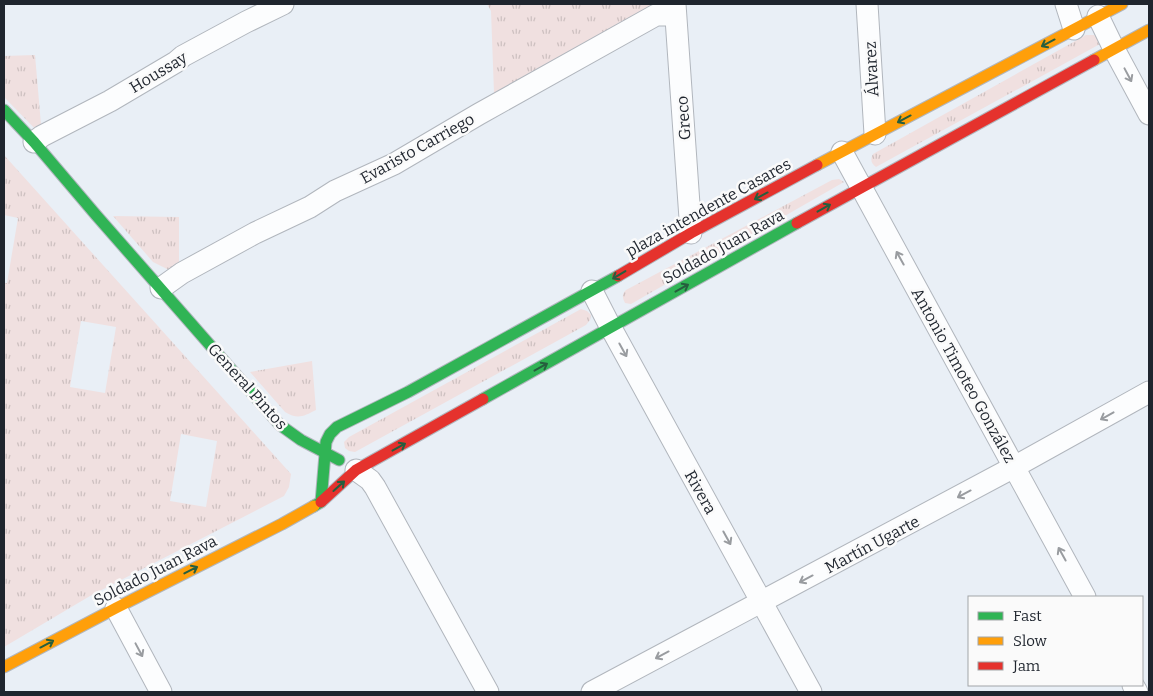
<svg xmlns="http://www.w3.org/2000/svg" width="1153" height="696" viewBox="0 0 1153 696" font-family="Bitter,serif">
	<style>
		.grass { fill: url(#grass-tufts); fill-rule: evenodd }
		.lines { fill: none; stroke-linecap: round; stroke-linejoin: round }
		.street-casing { stroke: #b1b6bd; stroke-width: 23 }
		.fast-casing { stroke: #b1b6bd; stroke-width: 13 }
		.slow-casing { stroke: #b1b6bd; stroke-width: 13 }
		.jam-casing { stroke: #b1b6bd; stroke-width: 13 }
		.street { stroke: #fcfdfe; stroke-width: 21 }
		.fast { stroke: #30b455; stroke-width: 11 }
		.slow { stroke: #ff9f0a; stroke-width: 11 }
		.jam { stroke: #e5322d; stroke-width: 11 }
		.oneway { stroke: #265e3e }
		.oneway2 { stroke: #999ca0 }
		.labels { text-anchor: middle; stroke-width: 5; stroke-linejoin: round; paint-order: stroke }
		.street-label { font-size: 16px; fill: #1f252e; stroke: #fafafa }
	</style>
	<defs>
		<pattern id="grass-tufts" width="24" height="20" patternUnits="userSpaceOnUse" patternTransform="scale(1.25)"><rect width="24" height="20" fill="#f0e0e0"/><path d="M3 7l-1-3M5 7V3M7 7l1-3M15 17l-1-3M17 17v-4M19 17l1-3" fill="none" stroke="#cdc0c0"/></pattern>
	</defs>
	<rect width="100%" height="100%" fill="#e9eff6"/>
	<g class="grass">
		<polygon points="487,4 654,4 494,93 491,11"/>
		<path d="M1086,35H1094L1098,39L1100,44L876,167C871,163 870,160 873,154Z"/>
		<polygon points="35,55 42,136 4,97 4,56"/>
		<path d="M4,155L291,474L289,487L284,496L90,596L4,647V283H7L18,218L4,215ZM81,321L116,327L105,393L70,387ZM181,434L217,441L206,507L170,501Z"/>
		<path d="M839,179L844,182L631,304L625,303C622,297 622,294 626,290L832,180Z"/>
		<polygon points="113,216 179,217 179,272 171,271 153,262"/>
		<polygon points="581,309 587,311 591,315 590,320 586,325 355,452 349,451 345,448 344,442 349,437"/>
		<path d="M312,361L316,410C304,416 298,420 285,412L250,372Z"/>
	</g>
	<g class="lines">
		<g class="street-casing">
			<g id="street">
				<polyline points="675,4 691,233"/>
				<polyline points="867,4 875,134"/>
				<polyline points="1066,4 1074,29"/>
				<polyline points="1098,16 1114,49 1149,114"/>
				<polyline points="34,142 42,136 110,101 176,62 183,56 246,22 283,4"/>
				<polyline points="842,152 1085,597"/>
				<polyline points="161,288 182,273 255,233 310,207 335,191 394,164 479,114 656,15 675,15"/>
				<polyline points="592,291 611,328 811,692"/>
				<polyline points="356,470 370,480 375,487 488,692"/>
				<polyline points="116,608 161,692"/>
				<polyline points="1133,685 1137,692"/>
				<polyline points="592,692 1014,467 1149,392"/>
			</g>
		</g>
		<g class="fast-casing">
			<g id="fast">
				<polyline points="4,110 34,142 96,215 280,425 301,440 339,460"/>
				<polyline points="483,399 797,223"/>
				<polyline points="314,506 321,502 326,442 330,434 337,427 408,392 618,276"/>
			</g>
		</g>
		<g class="slow-casing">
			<g id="slow">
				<polyline points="1094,60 1149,30"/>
				<polyline points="817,165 1122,4"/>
				<polyline points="4,667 116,608 282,524 314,506"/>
			</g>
		</g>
		<g class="jam-casing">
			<g id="jam">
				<polyline points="797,223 1094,60"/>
				<polyline points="618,276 691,233 817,165"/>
				<polyline points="321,502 356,470 483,399"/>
			</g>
		</g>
		<use href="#street" class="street"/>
		<use href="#fast" class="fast"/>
		<use href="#slow" class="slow"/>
		<use href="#jam" class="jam"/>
	</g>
	<defs><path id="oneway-shaft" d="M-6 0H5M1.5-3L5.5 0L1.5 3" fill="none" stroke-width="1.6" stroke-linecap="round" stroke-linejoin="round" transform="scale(1.25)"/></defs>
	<g class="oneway">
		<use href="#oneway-shaft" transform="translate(1048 43) rotate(152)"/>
		<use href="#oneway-shaft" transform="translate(904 119) rotate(152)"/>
		<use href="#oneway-shaft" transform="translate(761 196) rotate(152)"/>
		<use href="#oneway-shaft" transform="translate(824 208) rotate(-29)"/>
		<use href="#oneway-shaft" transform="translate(619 275) rotate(149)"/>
		<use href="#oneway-shaft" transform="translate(682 288) rotate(-29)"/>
		<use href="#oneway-shaft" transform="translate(541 367) rotate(-29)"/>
		<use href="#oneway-shaft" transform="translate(399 447) rotate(-29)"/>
		<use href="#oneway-shaft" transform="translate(339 486) rotate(-42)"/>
		<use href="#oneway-shaft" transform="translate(191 570) rotate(-27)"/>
		<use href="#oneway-shaft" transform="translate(47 644) rotate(-28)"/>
	</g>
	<g class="oneway2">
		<use href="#oneway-shaft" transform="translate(1128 75) rotate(62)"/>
		<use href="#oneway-shaft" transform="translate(900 258) rotate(-119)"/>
		<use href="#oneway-shaft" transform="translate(623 350) rotate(61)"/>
		<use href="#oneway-shaft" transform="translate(1107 416) rotate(151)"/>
		<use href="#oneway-shaft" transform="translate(964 494) rotate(152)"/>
		<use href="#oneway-shaft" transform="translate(727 538) rotate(61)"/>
		<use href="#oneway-shaft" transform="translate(1062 554) rotate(-119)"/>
		<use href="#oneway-shaft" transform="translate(806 579) rotate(152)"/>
		<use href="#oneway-shaft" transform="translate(139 650) rotate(62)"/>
		<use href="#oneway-shaft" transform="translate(662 655) rotate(152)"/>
	</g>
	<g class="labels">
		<g class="street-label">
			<text transform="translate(871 69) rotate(-93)" y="6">Álvarez</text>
			<text transform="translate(158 72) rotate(-31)" y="6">Houssay</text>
			<text transform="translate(683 118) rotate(-94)" y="6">Greco</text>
			<text transform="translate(417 148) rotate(-29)" y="6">Evaristo Carriego</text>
			<text transform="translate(708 207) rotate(-29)" y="6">plaza intendente Casares</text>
			<text transform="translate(723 246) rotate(-29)" y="6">Soldado Juan Rava</text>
			<text transform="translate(964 375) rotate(61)" y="6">Antonio Timoteo González</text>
			<text transform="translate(248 386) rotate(48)" y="6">General Pintos</text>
			<text transform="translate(701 492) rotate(61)" y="6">Rivera</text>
			<text transform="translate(872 544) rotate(-28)" y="6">Martín Ugarte</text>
			<text transform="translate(155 570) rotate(-27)" y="6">Soldado Juan Rava</text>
		</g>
	</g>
	<rect width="1153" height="696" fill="none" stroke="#1f252e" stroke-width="10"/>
	<rect x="968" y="596" width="175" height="90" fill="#fafafa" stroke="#a2a5a8"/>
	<rect x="978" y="612" width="25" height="8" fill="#30b455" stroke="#a2a5a8"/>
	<text x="1013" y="621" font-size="15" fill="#1f252e">Fast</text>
	<rect x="978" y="637" width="25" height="8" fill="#ff9f0a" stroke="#a2a5a8"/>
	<text x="1013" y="646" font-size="15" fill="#1f252e">Slow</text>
	<rect x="978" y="662" width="25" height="8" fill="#e5322d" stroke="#a2a5a8"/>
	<text x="1013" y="671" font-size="15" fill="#1f252e">Jam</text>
</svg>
